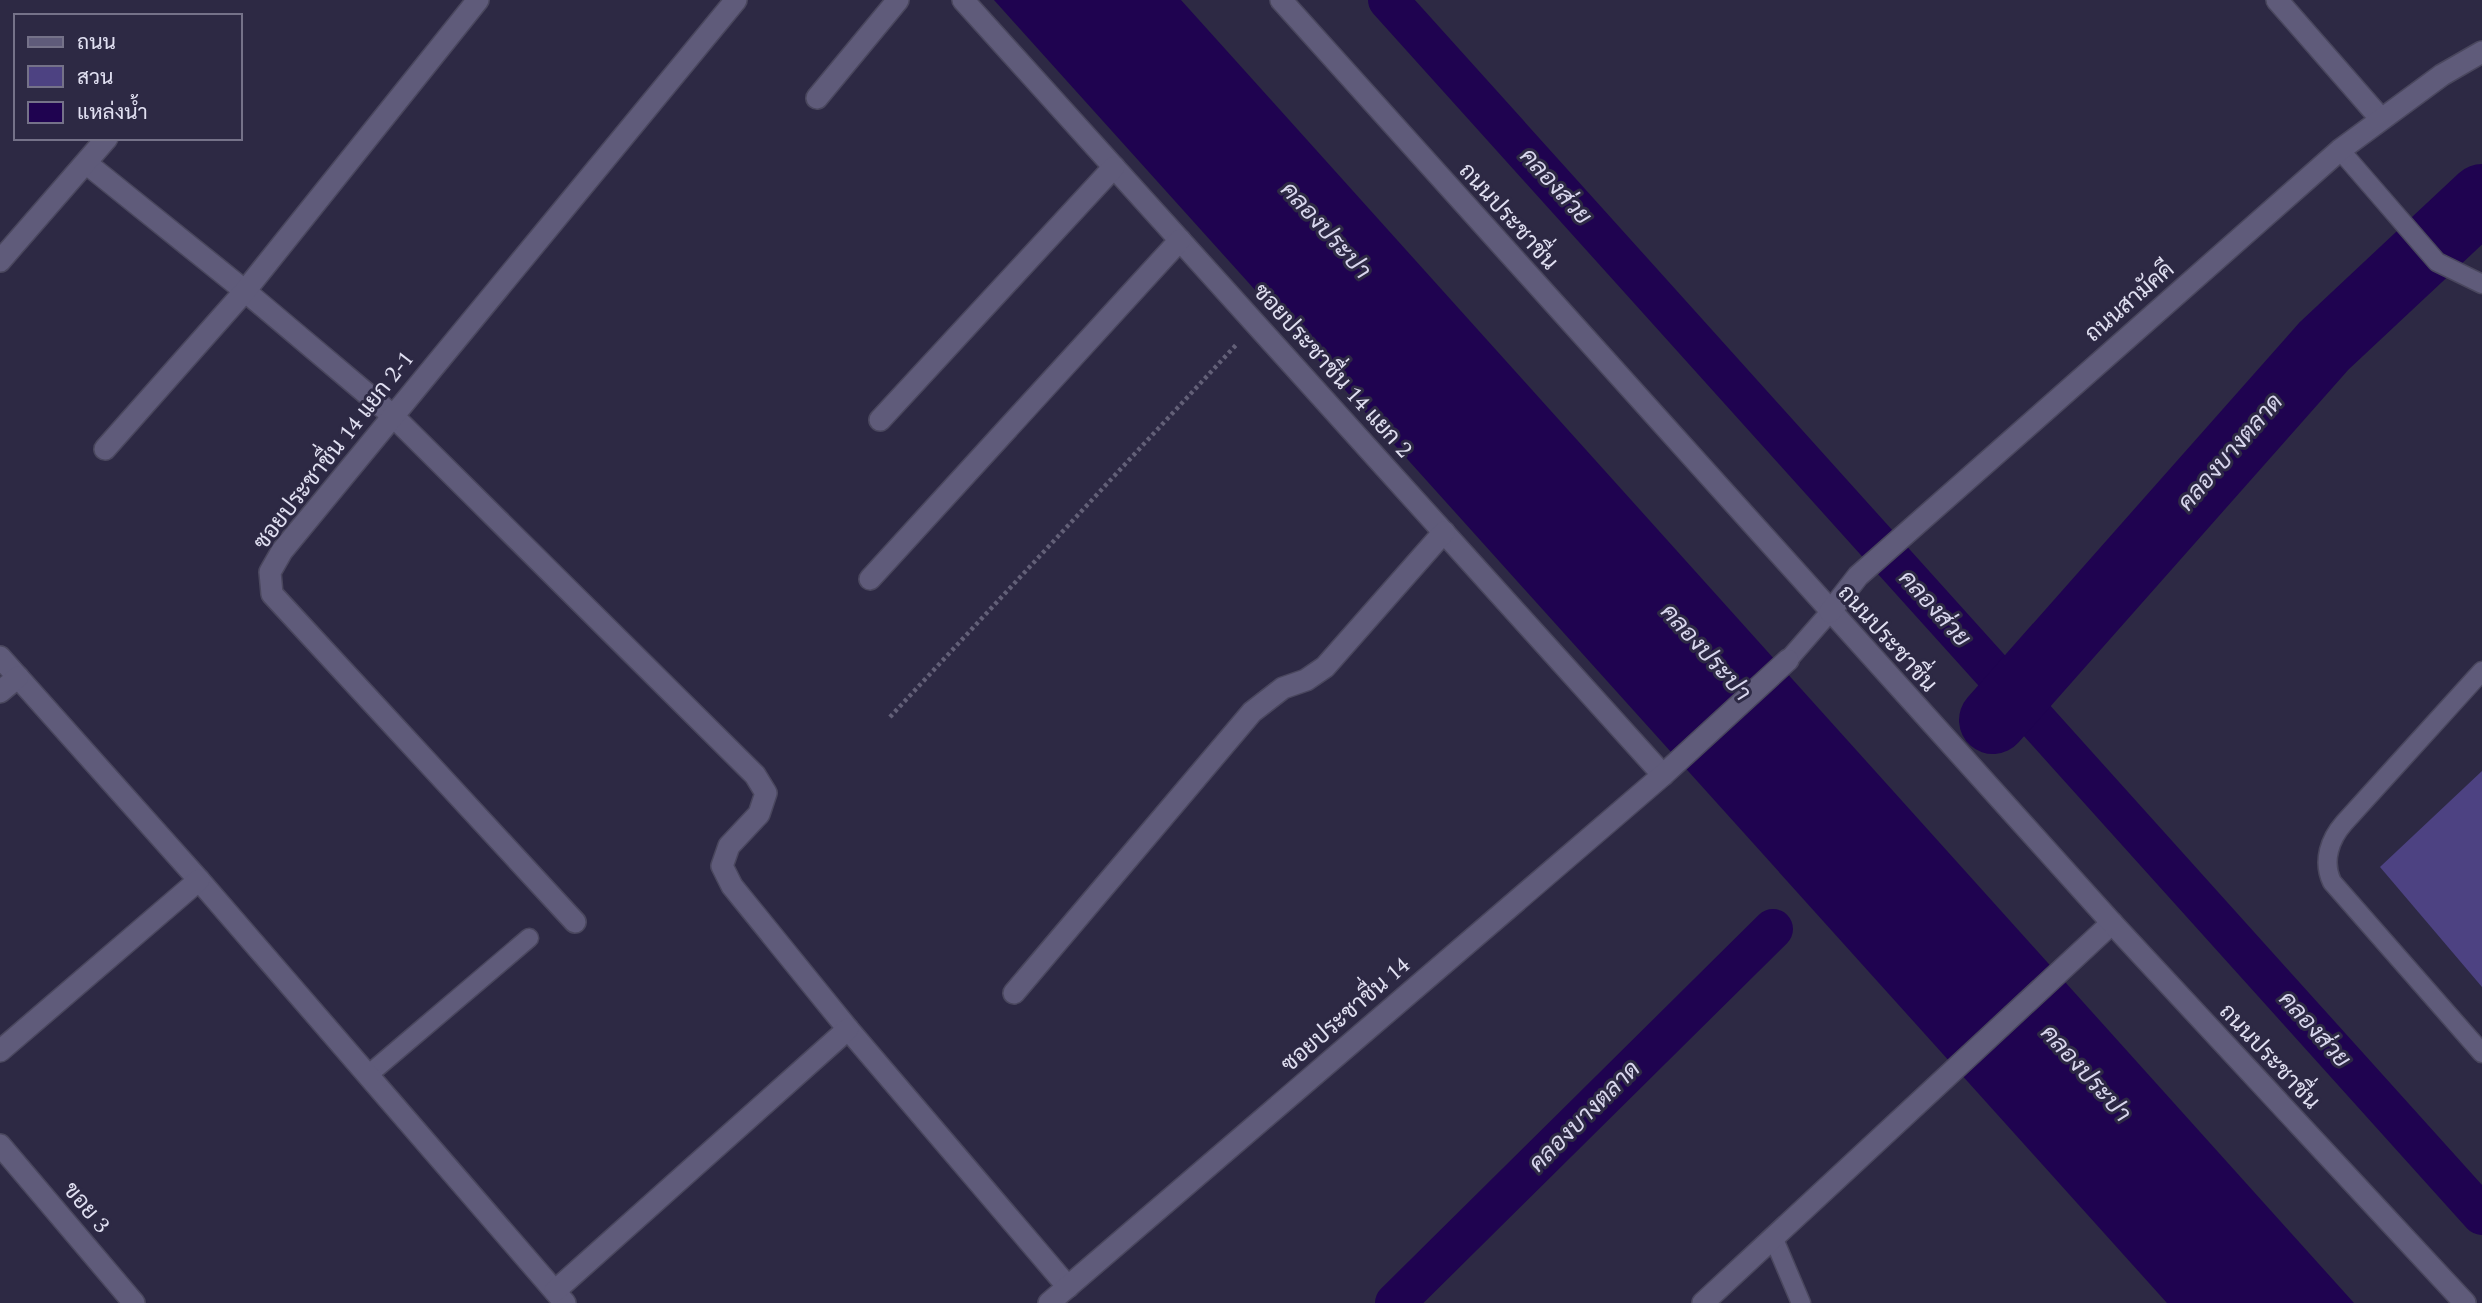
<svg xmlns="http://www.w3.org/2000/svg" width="2482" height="1303" viewBox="0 0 2482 1303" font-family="Spectral,Sarabun,serif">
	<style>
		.green { fill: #4d4282 }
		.water { fill: #1f0350 }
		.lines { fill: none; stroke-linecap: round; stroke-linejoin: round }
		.canal { stroke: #1f0350; stroke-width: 40 }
		.river { stroke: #1f0350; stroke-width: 68 }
		.lane-casing { stroke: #4a475e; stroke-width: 21 }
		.street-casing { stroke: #4a475e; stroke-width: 24 }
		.secondary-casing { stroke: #4a475e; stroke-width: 24 }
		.path { stroke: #636078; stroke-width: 4.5; stroke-dasharray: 3.5 3.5; stroke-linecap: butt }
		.lane { stroke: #5f5b7a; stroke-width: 18 }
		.street { stroke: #5f5b7a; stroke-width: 21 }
		.secondary { stroke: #5f5b7a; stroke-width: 21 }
		.labels { text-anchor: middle; stroke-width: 6; stroke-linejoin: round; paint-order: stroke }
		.street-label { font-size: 23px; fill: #e0dff1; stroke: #2d2944 }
		.water-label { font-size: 24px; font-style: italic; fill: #d8d6ed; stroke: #2d2944 }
	</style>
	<rect width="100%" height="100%" fill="#2d2944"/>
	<polygon class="green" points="2482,771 2482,987 2380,867"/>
	<polygon class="water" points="994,0 1181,0 2354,1303 2167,1303"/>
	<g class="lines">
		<g class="canal">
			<polyline points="1388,0 2482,1215"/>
			<polyline points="1395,1303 1773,929"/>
		</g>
		<polyline class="river" points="1993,720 2324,346 2482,198"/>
		<g class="lane-casing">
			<g id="lane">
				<polyline points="2340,150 2437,262 2482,284"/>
				<polyline points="1788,660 1830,612"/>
				<path d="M2482,671L2344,823C2330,839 2322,861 2332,882L2482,1053"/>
				<polyline points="368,1075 529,938"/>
				<polyline points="1773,1237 1801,1303"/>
			</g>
		</g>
		<g class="street-casing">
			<g id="street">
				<polyline points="963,0 1663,775"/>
				<polyline points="2277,0 2381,119"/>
				<polyline points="817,98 898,0"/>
				<polyline points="86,163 245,291 392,415 755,775 766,793 759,814 729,846 722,866 732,886 848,1029 1068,1287"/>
				<polyline points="0,261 107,138"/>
				<polyline points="880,420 1114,167"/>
				<polyline points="105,449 245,291 478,0"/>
				<polyline points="870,579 1180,240"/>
				<polyline points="0,657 199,880 565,1303"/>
				<polyline points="0,692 18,677"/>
				<polyline points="575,922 272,594 270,572 282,551 736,0"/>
				<polyline points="1014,993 1252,712 1283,688 1306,680 1325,667 1444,532"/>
				<polyline points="0,1051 199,880"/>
				<polyline points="0,1145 134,1303"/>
				<polyline points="555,1291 848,1029"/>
				<polyline points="1049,1303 1663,775 1788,660"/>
				<polyline points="1703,1303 2112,923"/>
			</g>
		</g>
		<g class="secondary-casing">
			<g id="secondary">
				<polyline points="1281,0 2112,923 2465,1303"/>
				<polyline points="1830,612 1858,576 2340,150 2442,75 2482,52"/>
			</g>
		</g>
		<polyline class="path" points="890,717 1236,345"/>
		<use href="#lane" class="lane"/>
		<use href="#street" class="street"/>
		<use href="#secondary" class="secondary"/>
	</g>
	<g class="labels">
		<g class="street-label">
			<text transform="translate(1509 216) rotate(48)" y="8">ถนนประชาชื่น</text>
			<text transform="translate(2129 301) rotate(-41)" y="8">ถนนสามัคคี</text>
			<text transform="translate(1333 370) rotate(48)" y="8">ซอยประชาชื่น 14 แยก 2</text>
			<text transform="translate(333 450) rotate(-52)" y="8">ซอยประชาชื่น 14 แยก 2-1</text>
			<text transform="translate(1888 638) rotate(48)" y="8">ถนนประชาชื่น</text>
			<text transform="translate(1345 1014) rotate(-41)" y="8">ซอยประชาชื่น 14</text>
			<text transform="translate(2270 1056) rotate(47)" y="8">ถนนประชาชื่น</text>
			<text transform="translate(87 1207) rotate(50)" y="8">ขอย 3</text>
		</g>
		<g class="water-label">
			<text transform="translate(1556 186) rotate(48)" y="8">คลองส่วย</text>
			<text transform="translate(1326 230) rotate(48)" y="8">คลองประปา</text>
			<text transform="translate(2230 452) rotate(-49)" y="8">คลองบางตลาด</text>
			<text transform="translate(1935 608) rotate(48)" y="8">คลองส่วย</text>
			<text transform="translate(1706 652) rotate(48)" y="8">คลองประปา</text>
			<text transform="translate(2315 1029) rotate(48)" y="8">คลองส่วย</text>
			<text transform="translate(2086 1073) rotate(48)" y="8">คลองประปา</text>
			<text transform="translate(1584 1116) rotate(-45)" y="8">คลองบางตลาด</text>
		</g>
	</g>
	<rect x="14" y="14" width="228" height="126" fill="#2d2944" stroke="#757289" stroke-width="2"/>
	<rect x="28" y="37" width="35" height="10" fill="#5f5b7a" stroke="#757289" stroke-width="2"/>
	<text x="77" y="49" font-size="21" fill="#e0dff1">ถนน</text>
	<rect x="28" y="66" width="35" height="21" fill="#4d4282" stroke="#757289" stroke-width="2"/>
	<text x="77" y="84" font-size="21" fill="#e0dff1">สวน</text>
	<rect x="28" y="102" width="35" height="21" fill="#1f0350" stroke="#757289" stroke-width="2"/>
	<text x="77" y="119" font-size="21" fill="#e0dff1">แหล่งน้ำ</text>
</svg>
